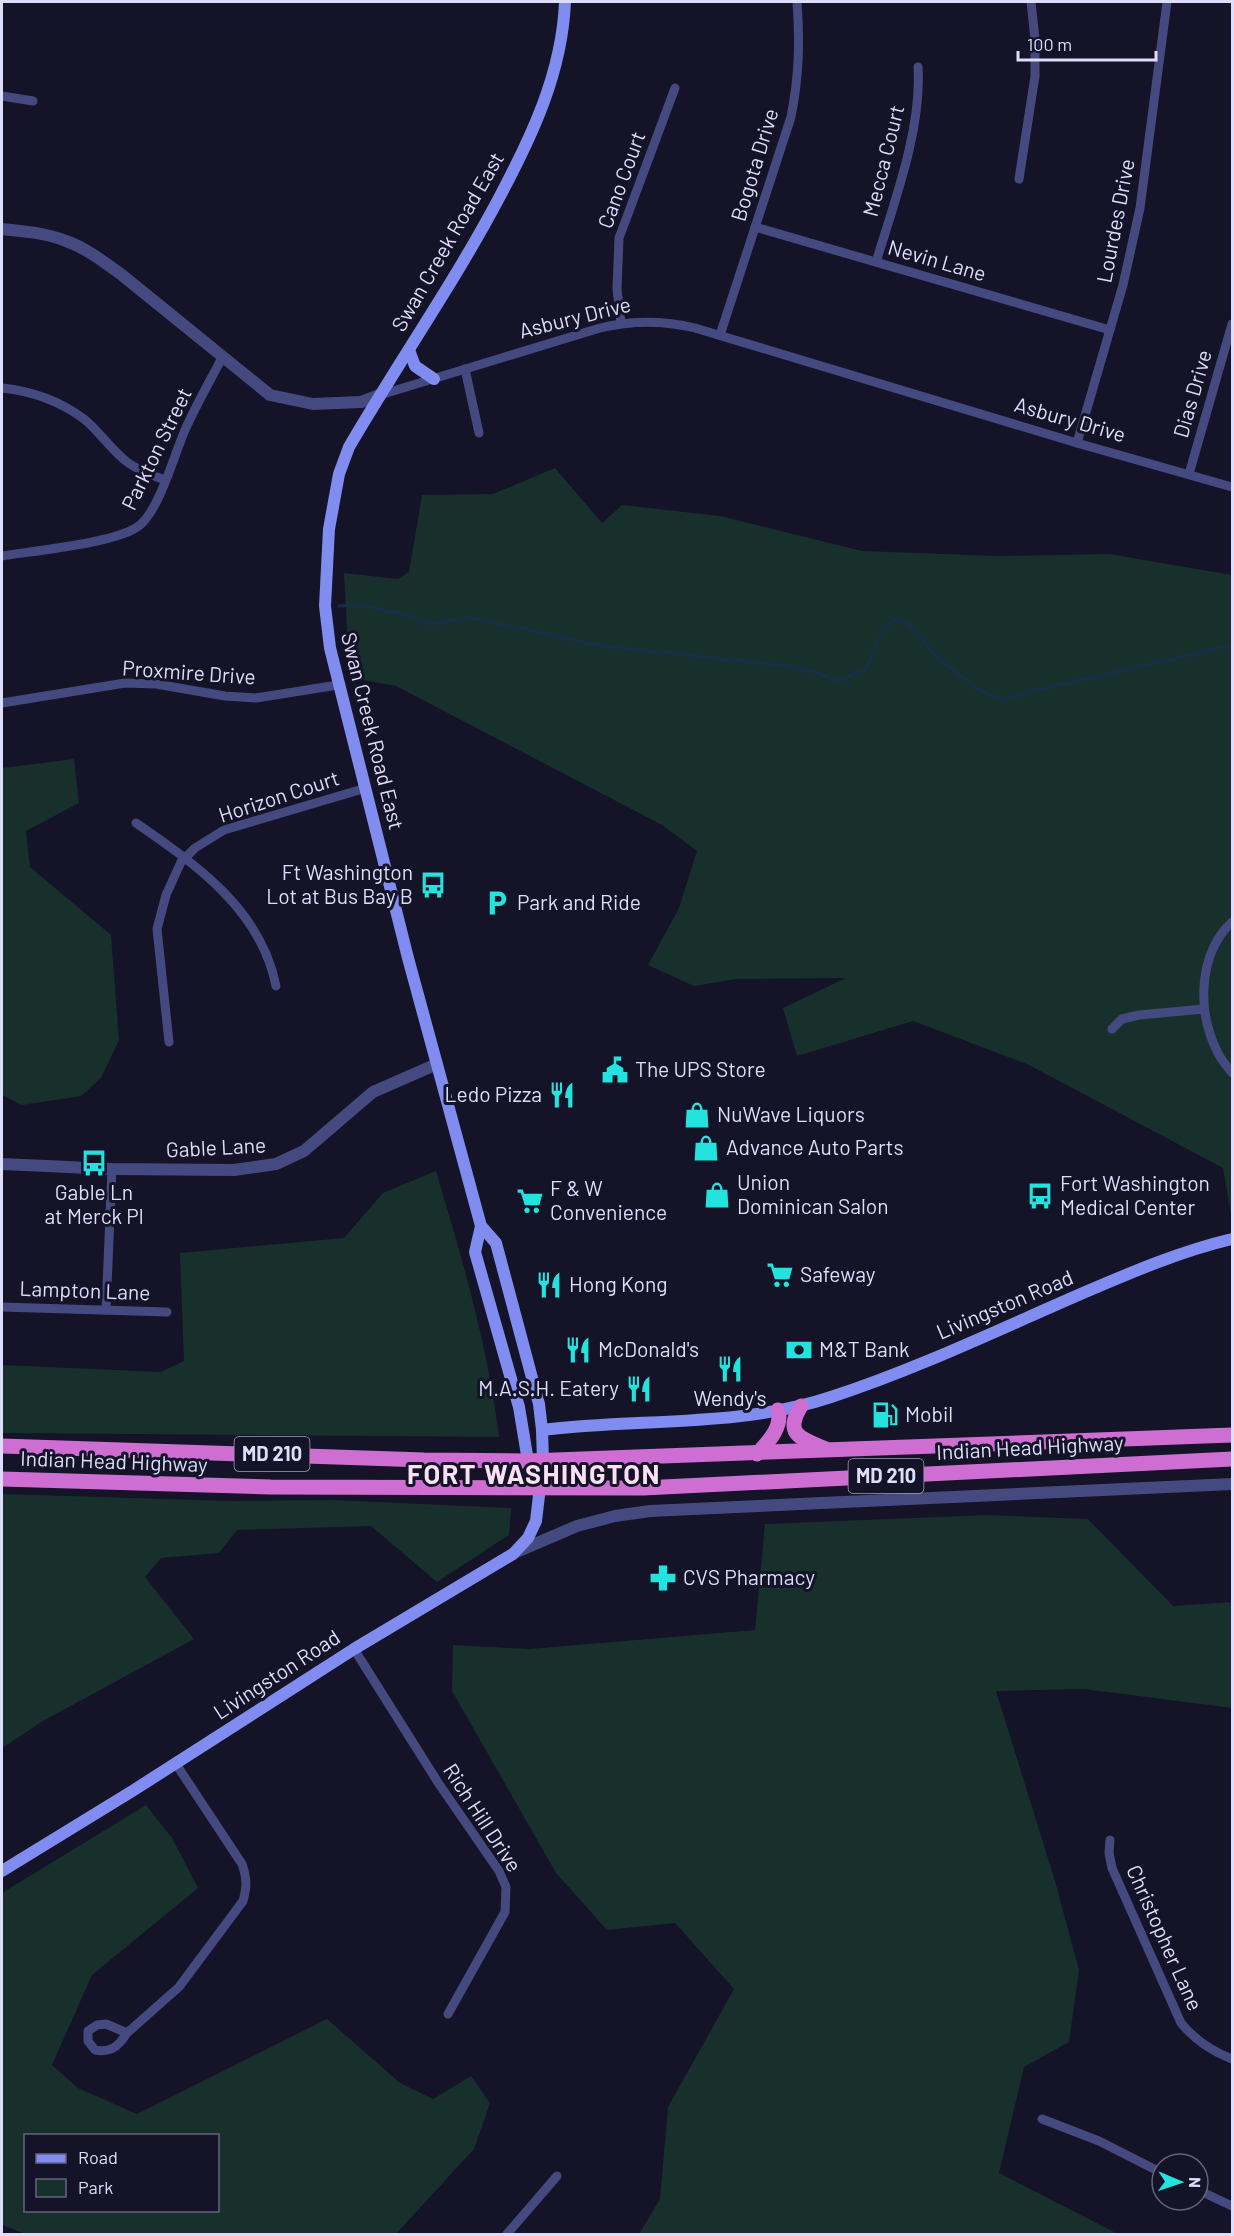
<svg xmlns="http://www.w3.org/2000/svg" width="1234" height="2236" viewBox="0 0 1234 2236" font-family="Barlow,sans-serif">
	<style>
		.green { fill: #17302c; fill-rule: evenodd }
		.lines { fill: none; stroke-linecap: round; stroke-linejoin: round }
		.stream { stroke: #162f48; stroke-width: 3 }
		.minor { stroke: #444a80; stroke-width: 9 }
		.tertiary { stroke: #444a80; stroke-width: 12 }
		.secondary { stroke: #808cef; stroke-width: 12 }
		.trunk { stroke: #ce6dd2; stroke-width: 15 }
		.labels { text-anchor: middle; stroke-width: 6; stroke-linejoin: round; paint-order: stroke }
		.shield { fill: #141327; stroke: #a1a1bb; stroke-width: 1.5 }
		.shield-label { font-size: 20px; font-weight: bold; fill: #dddefb }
		.street-label { font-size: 21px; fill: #dddefb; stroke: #141327 }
		.poi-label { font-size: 21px; fill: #dddefb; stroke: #141327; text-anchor: start }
		.district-label { font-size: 27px; font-weight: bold; letter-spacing: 1.5px; fill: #fbdff4; stroke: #141327 }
	</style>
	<rect width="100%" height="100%" fill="#141327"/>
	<g class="green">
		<polygon points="555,468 602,523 622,505 720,516 862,551 998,556 1109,554 1232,575 1232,1221 1223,1168 1029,1065 913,1021 797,1056 783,1008 846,978 736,979 694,986 648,965 679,908 697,851 662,825 396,686 357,679 347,631 344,573 398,579 409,572 422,495 493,494"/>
		<polygon points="74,759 79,803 26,831 30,867 111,935 119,1040 101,1078 81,1096 22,1105 2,1095 2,768"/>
		<path d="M436,1171C462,1258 488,1346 499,1437L2,1433V1365L161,1372L184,1361L180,1253L344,1238L383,1193Z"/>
		<polygon points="2,1494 230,1501 333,1500 511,1508 509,1535 437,1582 371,1526 237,1530 219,1553 161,1558 145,1577 194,1639 43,1721 2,1748"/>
		<polygon points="987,1515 1088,1519 1173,1606 1232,1602 1232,1708 1084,1689 996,1691 1055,1881 1079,1970 1069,2042 1024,2067 999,2173 1118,2234 639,2234 660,2199 668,2107 734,1989 675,1923 607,1930 556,1873 452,1691 453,1645 529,1649 755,1630 765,1524"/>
		<path d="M146,1805L172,1838L198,1888L92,1975L52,2065L78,2088L137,2114L327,2019L400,2083L433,2099L471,2076L490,2103L474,2149L396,2234H26L2,2225V1893ZM26,2136H218V2210H26Z"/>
	</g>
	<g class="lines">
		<polyline class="stream" points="339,606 362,605 410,616 430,624 472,618 602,646 781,665 815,672 838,681 866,669 883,630 895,619 910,625 935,655 978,690 1004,700 1034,691 1232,645"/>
		<g class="minor">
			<polyline points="2,96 33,101"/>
			<polyline points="1019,179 1035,76 1035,39 1031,2"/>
			<polyline points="755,227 1110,330"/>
			<path d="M876,262C894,203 922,129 918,67"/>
			<polyline points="621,323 617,289 619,238 675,88"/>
			<path d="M720,335L791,117C799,76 800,43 797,2"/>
			<polyline points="465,369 479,433"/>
			<path d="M2,388C31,391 60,401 84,419C100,432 111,450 127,462C139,471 152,475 165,480"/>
			<path d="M380,395L600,328C633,320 662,320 695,328L1077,443L1232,487"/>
			<polyline points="1077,443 1123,285 1140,208 1167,2"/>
			<polyline points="1189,474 1232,324"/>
			<path d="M2,556C32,551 119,543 140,525C160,508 174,455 185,430C196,405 210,381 223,356"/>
			<polyline points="2,703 125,683 156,684 225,696 256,698 338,685"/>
			<path d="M136,823C197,865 261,910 276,986"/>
			<path d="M1232,922C1198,954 1197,1011 1217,1051C1220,1059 1227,1066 1232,1073"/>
			<polyline points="1112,1029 1122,1019 1139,1015 1204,1009"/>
			<polyline points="169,1042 157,929 166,895 181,862 195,848 224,830 366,788"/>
			<polyline points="2,1307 167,1312"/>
			<polyline points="106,1310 112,1169"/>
			<polyline points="354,1649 439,1784 499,1871 506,1887 505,1912 448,2014"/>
			<path d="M1110,1840L1109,1853L1112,1868L1181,2023C1195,2040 1211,2051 1232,2059"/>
			<path d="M106,2024L127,2033C119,2046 111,2053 95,2050L88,2041V2031L97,2025Z"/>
			<path d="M127,2033L179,1987L243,1901C247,1887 247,1878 242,1864L176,1764"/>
			<polyline points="1042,2119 1099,2141 1162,2173"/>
			<polyline points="1198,2190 1232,2206"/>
			<polyline points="507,2234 557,2176"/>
		</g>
		<g class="tertiary">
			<path d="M2,229C23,231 46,233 66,241C86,248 104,262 122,275L270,395L313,404L361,402L380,395"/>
			<polyline points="2,1164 112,1169 234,1170 276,1164 304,1151 373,1092 437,1064"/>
			<polyline points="514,1553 577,1526 615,1516 650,1511 1232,1484"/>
		</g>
		<g class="secondary">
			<polyline points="409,350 415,366 434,379"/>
			<polyline points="481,1226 475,1252 519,1407 528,1461 539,1487"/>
			<path d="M542,1430C638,1418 738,1428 831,1397C917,1369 1000,1329 1083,1293C1132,1272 1181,1251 1232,1239"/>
			<path d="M2,1871L134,1790L354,1649L513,1554L528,1538L536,1521L543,1461L542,1430L539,1404L496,1243L481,1226L408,958L330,648L325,606L329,529L339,474L349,447C398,363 454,283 499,198C532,136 562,73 565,2"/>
		</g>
		<g class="trunk">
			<path d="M801,1406C783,1435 802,1439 826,1449"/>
			<polyline points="2,1446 424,1460 528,1461 1232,1435"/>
			<path d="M757,1454C768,1442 783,1427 778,1410"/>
			<polyline points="2,1479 271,1487 643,1488 1232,1459"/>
		</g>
	</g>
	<defs>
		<g id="bus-bare" transform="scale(2.07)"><path d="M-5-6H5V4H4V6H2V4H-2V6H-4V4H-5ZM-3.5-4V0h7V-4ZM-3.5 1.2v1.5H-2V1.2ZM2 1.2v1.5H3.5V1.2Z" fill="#22e3dd" stroke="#141327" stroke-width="2.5" paint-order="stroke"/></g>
		<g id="parking-bare" transform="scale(2.07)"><path d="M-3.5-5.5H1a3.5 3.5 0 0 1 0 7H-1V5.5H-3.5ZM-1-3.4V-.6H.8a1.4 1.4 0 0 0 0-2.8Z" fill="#22e3dd" stroke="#141327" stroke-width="2.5" paint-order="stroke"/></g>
		<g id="civic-bare" transform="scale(2.07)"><path d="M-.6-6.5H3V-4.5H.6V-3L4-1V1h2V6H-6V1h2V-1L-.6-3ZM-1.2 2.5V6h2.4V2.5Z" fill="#22e3dd" stroke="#141327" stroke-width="2.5" paint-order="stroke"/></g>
		<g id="restaurant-bare" transform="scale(2.07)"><path d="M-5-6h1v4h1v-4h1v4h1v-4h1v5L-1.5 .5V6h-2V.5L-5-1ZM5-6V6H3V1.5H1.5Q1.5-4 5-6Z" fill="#22e3dd" stroke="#141327" stroke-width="2.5" paint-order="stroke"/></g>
		<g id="shop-bare" transform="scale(2.07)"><path d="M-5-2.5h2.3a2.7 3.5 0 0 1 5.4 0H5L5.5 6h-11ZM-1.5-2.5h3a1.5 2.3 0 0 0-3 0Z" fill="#22e3dd" stroke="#141327" stroke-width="2.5" paint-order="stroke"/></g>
		<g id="supermarket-bare" transform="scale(2.07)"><path d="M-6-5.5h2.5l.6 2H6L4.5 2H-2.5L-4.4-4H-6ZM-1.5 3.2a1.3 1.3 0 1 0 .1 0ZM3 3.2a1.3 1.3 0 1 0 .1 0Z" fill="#22e3dd" stroke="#141327" stroke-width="2.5" paint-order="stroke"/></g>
		<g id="bank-bare" transform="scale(2.07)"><path d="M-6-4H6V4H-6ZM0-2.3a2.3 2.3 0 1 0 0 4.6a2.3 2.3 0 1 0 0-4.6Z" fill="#22e3dd" stroke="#141327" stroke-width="2.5" paint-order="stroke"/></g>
		<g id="fuel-bare" transform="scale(2.07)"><path d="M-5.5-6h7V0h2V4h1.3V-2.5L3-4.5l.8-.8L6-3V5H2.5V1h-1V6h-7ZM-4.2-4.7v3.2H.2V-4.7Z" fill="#22e3dd" stroke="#141327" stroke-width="2.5" paint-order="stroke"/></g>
		<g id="pharmacy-bare" transform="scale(2.07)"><path d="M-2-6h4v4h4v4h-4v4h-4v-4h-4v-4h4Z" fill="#22e3dd" stroke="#141327" stroke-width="2.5" paint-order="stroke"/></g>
	</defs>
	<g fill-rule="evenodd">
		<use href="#bus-bare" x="433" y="885"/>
		<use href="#parking-bare" x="497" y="903"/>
		<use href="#civic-bare" x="615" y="1070"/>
		<use href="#restaurant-bare" x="562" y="1095"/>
		<use href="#shop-bare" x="697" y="1115"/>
		<use href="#shop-bare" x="706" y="1148"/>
		<use href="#bus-bare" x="94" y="1163"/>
		<use href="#shop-bare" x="717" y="1195"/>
		<use href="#bus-bare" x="1040" y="1196"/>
		<use href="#supermarket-bare" x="530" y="1201"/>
		<use href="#supermarket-bare" x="780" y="1275"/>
		<use href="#restaurant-bare" x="549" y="1285"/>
		<use href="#restaurant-bare" x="578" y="1350"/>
		<use href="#bank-bare" x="799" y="1350"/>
		<use href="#restaurant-bare" x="730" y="1369"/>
		<use href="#restaurant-bare" x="639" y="1389"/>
		<use href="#fuel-bare" x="885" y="1415"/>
		<use href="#pharmacy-bare" x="663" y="1578"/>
	</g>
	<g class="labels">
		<g class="shield">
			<rect x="234.5" y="1437" width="75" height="34" rx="4.5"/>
			<rect x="848.5" y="1459" width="75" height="34" rx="4.5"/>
		</g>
		<g class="shield-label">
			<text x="272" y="1461">MD 210</text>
			<text x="886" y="1483">MD 210</text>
		</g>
		<g class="street-label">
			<text transform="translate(884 161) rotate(-76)" y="7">Mecca Court</text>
			<text transform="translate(755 165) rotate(-73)" y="7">Bogota Drive</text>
			<text transform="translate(622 180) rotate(-70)" y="7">Cano Court</text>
			<text transform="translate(1116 221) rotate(-79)" y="7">Lourdes Drive</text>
			<text transform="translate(448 242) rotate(-60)" y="7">Swan Creek Road East</text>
			<text transform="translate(937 261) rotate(16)" y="7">Nevin Lane</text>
			<text transform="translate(575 318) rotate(-14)" y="7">Asbury Drive</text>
			<text transform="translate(1193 394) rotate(-74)" y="7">Dias Drive</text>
			<text transform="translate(1070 420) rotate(16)" y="7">Asbury Drive</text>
			<text transform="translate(157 449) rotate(-64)" y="7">Parkton Street</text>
			<text transform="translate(189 673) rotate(4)" y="7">Proxmire Drive</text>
			<text transform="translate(372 731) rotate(76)" y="7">Swan Creek Road East</text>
			<text transform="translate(279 797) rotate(-18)" y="7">Horizon Court</text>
			<text transform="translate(216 1148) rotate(-3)" y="7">Gable Lane</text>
			<text transform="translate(85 1291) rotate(2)" y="7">Lampton Lane</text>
			<text transform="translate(1005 1305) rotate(-23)" y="7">Livingston Road</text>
			<text transform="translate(1030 1448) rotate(-3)" y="7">Indian Head Highway</text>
			<text transform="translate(114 1462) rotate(2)" y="7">Indian Head Highway</text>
			<text transform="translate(277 1675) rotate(-33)" y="7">Livingston Road</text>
			<text transform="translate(482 1818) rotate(57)" y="7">Rich Hill Drive</text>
			<text transform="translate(1164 1938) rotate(66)" y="7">Christopher Lane</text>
		</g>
		<g class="poi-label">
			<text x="413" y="880" text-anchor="end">Ft Washington<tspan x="413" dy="24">Lot at Bus Bay B</tspan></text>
			<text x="517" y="910">Park and Ride</text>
			<text x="635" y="1077">The UPS Store</text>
			<text x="542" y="1102" text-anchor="end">Ledo Pizza</text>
			<text x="717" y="1122">NuWave Liquors</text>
			<text x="726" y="1155">Advance Auto Parts</text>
			<text x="737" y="1190">Union<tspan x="737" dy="24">Dominican Salon</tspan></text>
			<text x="1060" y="1191">Fort Washington<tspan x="1060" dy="24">Medical Center</tspan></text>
			<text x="550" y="1196">F &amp; W<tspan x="550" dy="24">Convenience</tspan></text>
			<text x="94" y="1200" text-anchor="middle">Gable Ln<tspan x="94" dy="24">at Merck Pl</tspan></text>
			<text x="800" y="1282">Safeway</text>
			<text x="569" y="1292">Hong Kong</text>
			<text x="598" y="1357">McDonald's</text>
			<text x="819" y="1357">M&amp;T Bank</text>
			<text x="619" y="1396" text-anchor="end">M.A.S.H. Eatery</text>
			<text x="730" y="1406" text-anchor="middle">Wendy's</text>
			<text x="905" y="1422">Mobil</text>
			<text x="683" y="1585">CVS Pharmacy</text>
		</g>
		<g class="district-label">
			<text x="534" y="1484">FORT WASHINGTON</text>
		</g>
	</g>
	<rect width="1234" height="2236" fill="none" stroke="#dddefb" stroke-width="6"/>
	<rect x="24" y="2134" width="195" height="78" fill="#141327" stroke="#64647c" stroke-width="1.5"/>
	<rect x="36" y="2154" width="30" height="9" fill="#808cef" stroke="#64647c" stroke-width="1.5"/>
	<text x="78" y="2164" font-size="18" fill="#dddefb">Road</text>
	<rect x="36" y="2179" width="30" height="18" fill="#17302c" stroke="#64647c" stroke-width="1.5"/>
	<text x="78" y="2194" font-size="18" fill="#dddefb">Park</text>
	<g transform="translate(1180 2182) rotate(92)"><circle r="28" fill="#141327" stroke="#64647c" stroke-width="1.5"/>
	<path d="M0-4.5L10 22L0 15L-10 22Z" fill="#22e3dd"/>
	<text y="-9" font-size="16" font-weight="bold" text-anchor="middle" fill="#dddefb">N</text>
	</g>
	<path d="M1018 51v9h138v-9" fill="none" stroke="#dddefb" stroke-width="3"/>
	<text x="1027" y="51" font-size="18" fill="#dddefb" stroke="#141327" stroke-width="4.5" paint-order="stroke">100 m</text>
</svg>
